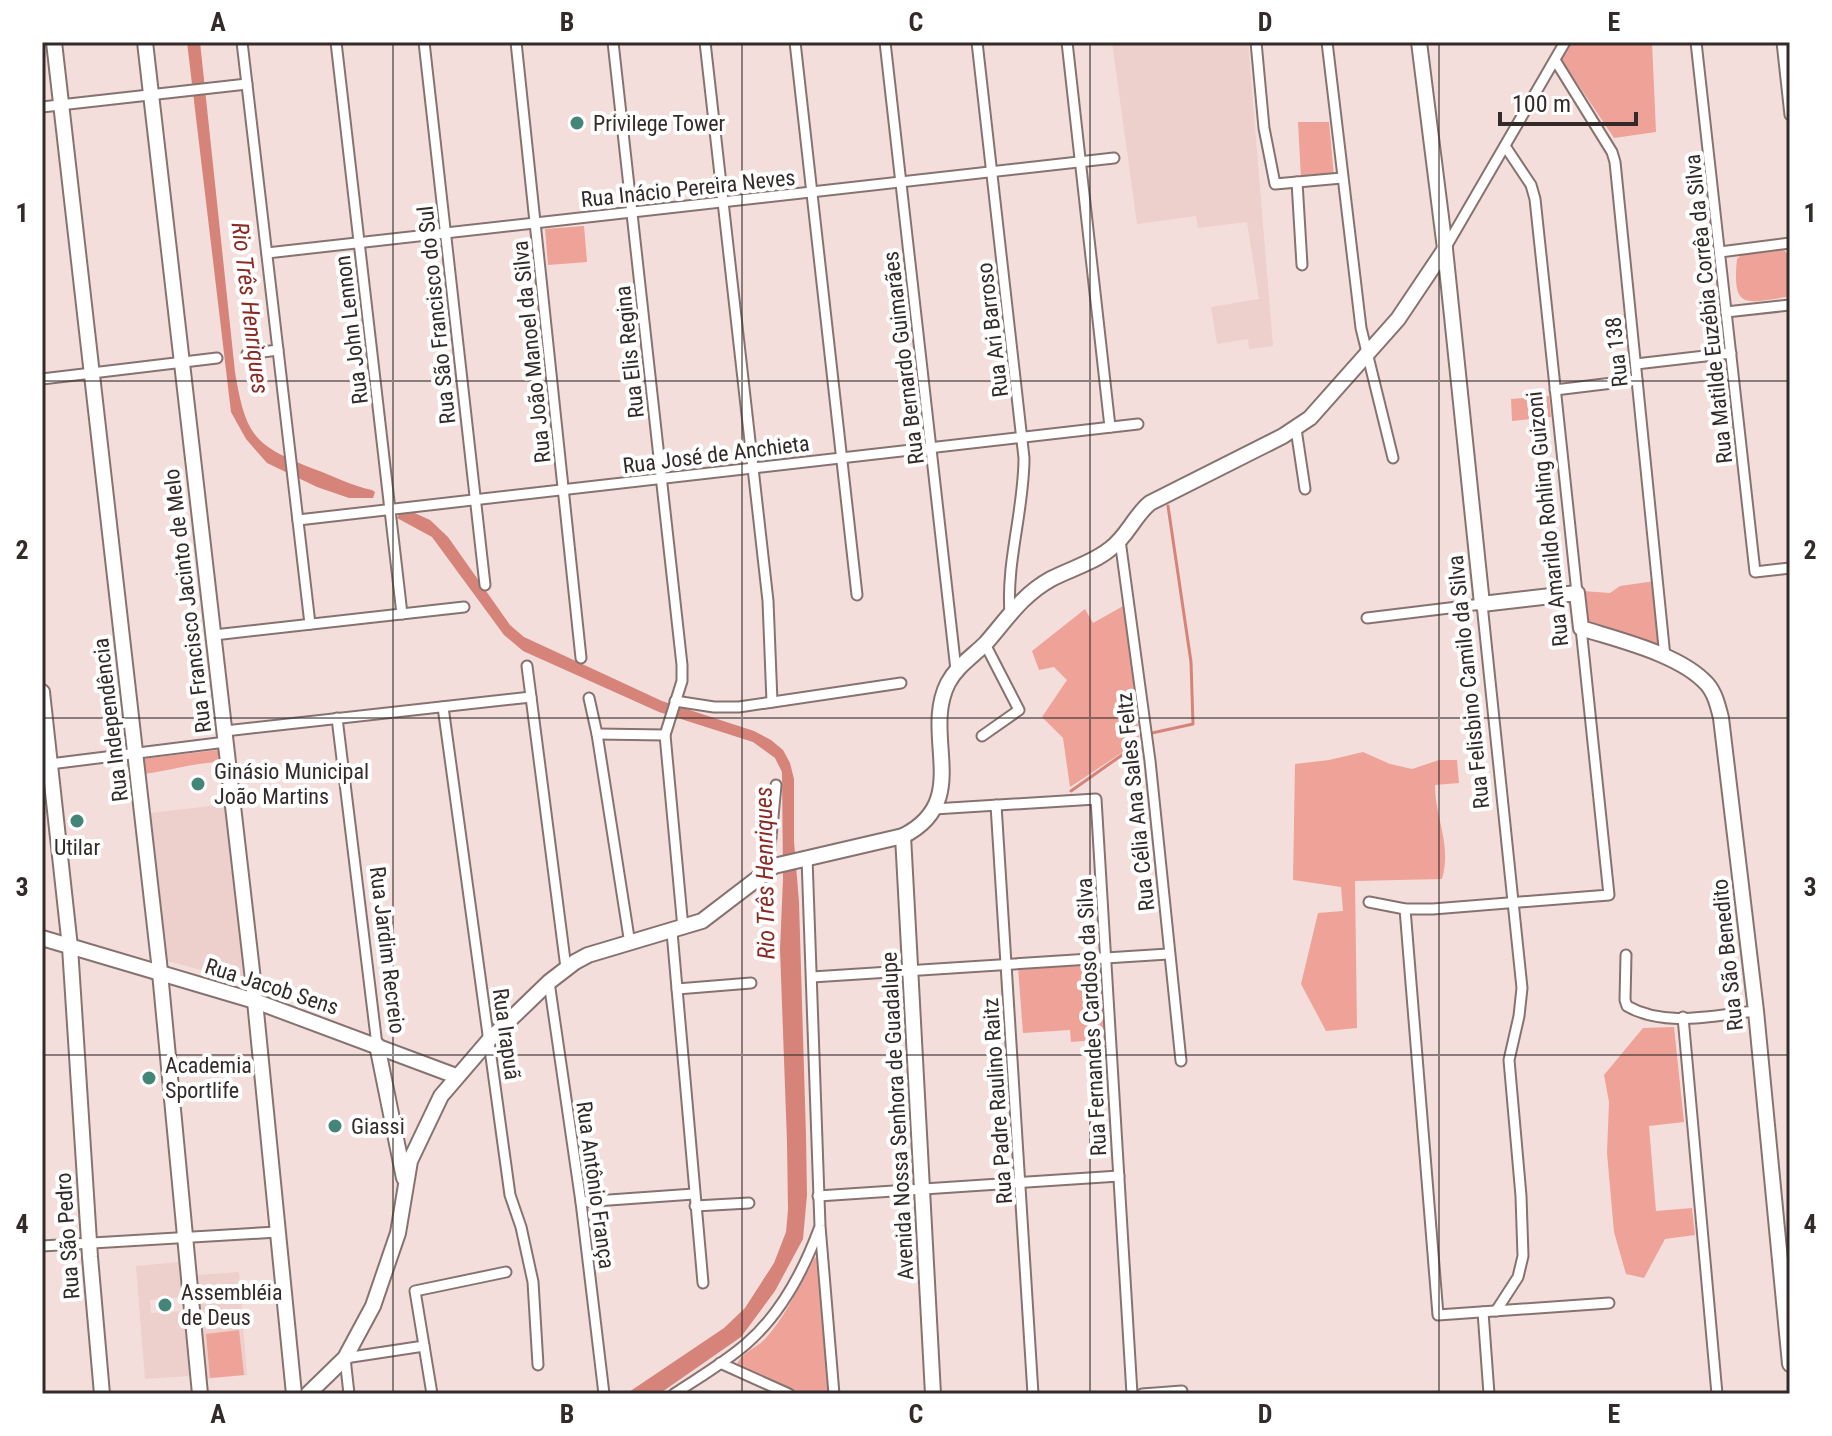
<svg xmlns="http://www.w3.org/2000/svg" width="1832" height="1436" viewBox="0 0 1832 1436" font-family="'Roboto Condensed',sans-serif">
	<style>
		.built { fill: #edcfcb }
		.green { fill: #eea298 }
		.water { fill: #d68379 }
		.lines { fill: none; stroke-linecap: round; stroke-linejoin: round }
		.stream { stroke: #d68379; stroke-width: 3 }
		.street-casing { stroke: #867370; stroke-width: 13 }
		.secondary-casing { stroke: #867370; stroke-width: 18 }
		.street { stroke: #fff; stroke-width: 9 }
		.secondary { stroke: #fff; stroke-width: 14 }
		.grid { fill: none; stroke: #332b2a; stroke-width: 2; stroke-opacity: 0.55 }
		.poi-dot { fill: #438577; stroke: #fff; stroke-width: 3 }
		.labels { text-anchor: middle; stroke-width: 8; stroke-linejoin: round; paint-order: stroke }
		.poi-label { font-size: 22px; fill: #332b2a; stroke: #fff; text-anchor: start }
		.street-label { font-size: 22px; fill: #332b2a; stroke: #fff }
		.water-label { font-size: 24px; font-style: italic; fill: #8b2922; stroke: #fff }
		.neatline { fill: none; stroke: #332b2a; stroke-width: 3 }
		.grid-label { font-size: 26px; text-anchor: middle; font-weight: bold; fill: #332b2a }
	</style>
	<rect width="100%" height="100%" fill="#f4dedb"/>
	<g class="built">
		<polygon points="1112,42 1248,42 1273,346 1249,349 1248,339 1217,344 1211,307 1259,299 1247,222 1198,228 1196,216 1137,224"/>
		<polygon points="226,804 246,981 167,961 151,813"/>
		<polygon points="179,1262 182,1297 150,1300 151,1313 185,1311 190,1376 145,1379 136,1266"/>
		<polygon points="239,1272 247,1375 206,1379 198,1275"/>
	</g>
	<g class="green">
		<polygon points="1571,42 1652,42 1656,132 1614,138 1561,59"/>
		<polygon points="1298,122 1329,122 1334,176 1301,178"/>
		<polygon points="584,226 587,262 548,265 545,229"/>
		<path d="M1779,249L1785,251L1789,257L1790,294L1786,297C1745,303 1732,310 1737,259L1742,254Z"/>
		<polygon points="1549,396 1551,417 1512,421 1511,399"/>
		<polygon points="1655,581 1661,647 1586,624 1583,591 1610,593 1620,586"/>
		<polygon points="1125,605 1139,737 1126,750 1070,787 1063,738 1042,717 1067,680 1054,667 1039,670 1032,651 1085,609 1093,623"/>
		<path d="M218,750L219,762C192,763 169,771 143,774L142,759Z"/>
		<path d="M1363,752L1390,764L1412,769L1439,760H1457L1459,783L1435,785C1435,819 1452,844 1442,879L1355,881L1357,1028L1326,1031L1301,984L1318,913L1343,911L1341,887L1293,880L1295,764L1329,760Z"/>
		<polygon points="1102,962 1107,1039 1071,1042 1070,1030 1023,1033 1018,968"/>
		<polygon points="1674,1027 1684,1122 1649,1126 1656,1211 1692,1208 1695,1235 1665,1239 1644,1278 1626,1274 1614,1232 1607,1153 1609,1102 1604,1075 1643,1028"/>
		<path d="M815,1257L819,1261L829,1394H799L737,1364C742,1352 757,1348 765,1339C786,1316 800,1284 815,1257Z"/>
		<polygon points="239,1330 244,1375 210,1378 206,1334"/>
	</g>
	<g class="water">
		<path d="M187,42H200L235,372C246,437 254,445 314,469C334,476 352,486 372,490L375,492L373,498H349L317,487L267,463L246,439L231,412Z"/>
		<polygon points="408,510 430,520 448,537 510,625 524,637 662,701 754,731 771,740 783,750 790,763 794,779 794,841 799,902 806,1136 807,1195 803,1239 775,1291 741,1337 659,1394 626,1394 724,1328 745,1308 774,1263 786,1232 788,1210 787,1142 780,949 783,879 782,772 775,758 753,742 659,712 523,651 504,635 432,537 397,518 401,511"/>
	</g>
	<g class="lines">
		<g class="stream">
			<polyline points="1152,733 1193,724 1191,662 1168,506"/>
			<polyline points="1071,791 1139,743"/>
		</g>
		<g class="street-casing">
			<g id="street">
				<polyline points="242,42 310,624"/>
				<polyline points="336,42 402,614"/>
				<polyline points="424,42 485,585"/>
				<polyline points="516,42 581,658"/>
				<polyline points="613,42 682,665 682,681 665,735 683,928"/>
				<polyline points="705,42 768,601 772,702"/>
				<polyline points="795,42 857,595"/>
				<polyline points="885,42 956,670"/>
				<path d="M977,42L1024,458C1024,510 1006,562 1010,613"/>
				<polyline points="1067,42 1110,427"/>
				<polyline points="1256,42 1264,128 1275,184 1342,178"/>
				<polyline points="1327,42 1361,328 1393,458"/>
				<polyline points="1696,42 1755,572 1790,568"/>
				<polyline points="1782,42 1790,115"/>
				<polyline points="1555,60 1612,152 1615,162 1665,657"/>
				<polyline points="42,107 247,84"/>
				<polyline points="1505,146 1531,185 1535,199 1577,593"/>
				<polyline points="1297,182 1302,265"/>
				<polyline points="1446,247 1565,42"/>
				<polyline points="1720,252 1790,243"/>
				<polyline points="267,253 1114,158"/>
				<polyline points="1726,312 1790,305"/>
				<polyline points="247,354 278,350"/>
				<polyline points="1636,364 1731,353"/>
				<polyline points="42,379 217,358"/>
				<polyline points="1555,390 1637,380"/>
				<polyline points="1296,429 1305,489"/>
				<polyline points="298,520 1138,424"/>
				<polyline points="1120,540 1150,761 1181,1061"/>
				<polyline points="1367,618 1482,604 1522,988 1519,1016 1509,1060 1521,1196 1523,1256 1518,1277 1496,1311"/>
				<polyline points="214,635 464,607"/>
				<polyline points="527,666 566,968"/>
				<polyline points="589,698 597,734 630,944"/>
				<polyline points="675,701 714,707 739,707 901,683"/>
				<polyline points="443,707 510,1195 521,1227 533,1282 538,1365"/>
				<polyline points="337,718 377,1045"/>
				<polyline points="225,731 531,697"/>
				<polyline points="597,734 665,735"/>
				<polyline points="982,736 1019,710 985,644"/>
				<polyline points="42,765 226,742"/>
				<polyline points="996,805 1033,1394"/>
				<polyline points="934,809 1096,799 1132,1394"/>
				<polyline points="807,858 820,1226 834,1394"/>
				<polyline points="768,869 776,785"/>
				<polyline points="1369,902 1405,909 1433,909 1609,895 1581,628"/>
				<polyline points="1405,909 1438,1315 1609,1303"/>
				<polyline points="672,932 703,1283"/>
				<path d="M1626,955L1625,1000L1627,1006C1665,1028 1715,1015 1756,1011"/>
				<polyline points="812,977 1168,954"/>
				<polyline points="549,982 581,1202 604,1394"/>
				<polyline points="677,989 751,983"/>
				<polyline points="1683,1017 1717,1394"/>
				<polyline points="818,1196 1119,1176"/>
				<polyline points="581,1202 694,1194"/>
				<polyline points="695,1206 749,1203"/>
				<polyline points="42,1246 277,1232"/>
				<polyline points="1483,1312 1489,1394"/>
				<polyline points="720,1363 789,1394"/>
				<polyline points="349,1394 345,1358 424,1346"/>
				<polyline points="432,1394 415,1291 506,1272"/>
				<path d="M674,1394C698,1378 724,1363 746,1344C781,1314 803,1272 819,1229"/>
				<polyline points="1142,1394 1182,1391"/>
			</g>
		</g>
		<g class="secondary-casing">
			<g id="secondary">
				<polyline points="54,42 159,962 200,1394"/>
				<polyline points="145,42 252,971 294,1394"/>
				<path d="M1419,42L1445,249L1482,604L1577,593L1581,628C1618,640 1680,654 1707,684C1715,693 1718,706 1721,718L1756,1011L1790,1364"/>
				<polyline points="42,692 70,947 90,1257 102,1394"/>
				<polyline points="903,836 933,1394"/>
				<polyline points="42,938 255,1001 456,1076"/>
				<polyline points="377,1045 404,1178"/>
				<path d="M308,1394L345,1358L373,1306L398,1233L410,1161L441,1096L490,1039L549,982L575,962L588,955L702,921L774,866L903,836C973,801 921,736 948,683C957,666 973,656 986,643C1007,619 1022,595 1051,579C1070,569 1093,563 1110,549C1127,537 1134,516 1150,503L1283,436L1310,418L1398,319L1445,249"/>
			</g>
		</g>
		<use href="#street" class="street"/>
		<use href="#secondary" class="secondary"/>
	</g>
	<path class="grid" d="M393,42V1394M742,42V1394M1090,42V1394M1439,42V1394M42,381H1790M42,718H1790M42,1055H1790"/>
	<g class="poi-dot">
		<circle cx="577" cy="123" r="8"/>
		<circle cx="198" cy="784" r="8"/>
		<circle cx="77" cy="821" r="8"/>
		<circle cx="149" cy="1078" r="8"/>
		<circle cx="335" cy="1126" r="8"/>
		<circle cx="165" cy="1305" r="8"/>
	</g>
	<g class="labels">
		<g class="poi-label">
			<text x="593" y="131">Privilege Tower</text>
			<text x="214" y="779">Ginásio Municipal<tspan x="214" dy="25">João Martins</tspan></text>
			<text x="77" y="855" text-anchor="middle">Utilar</text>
			<text x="165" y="1073">Academia<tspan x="165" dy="25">Sportlife</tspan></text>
			<text x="351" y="1134">Giassi</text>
			<text x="181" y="1300">Assembléia<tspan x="181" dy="25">de Deus</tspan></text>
		</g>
		<g class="street-label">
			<text transform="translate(688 188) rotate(-6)" y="8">Rua Inácio Pereira Neves</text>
			<text transform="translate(1708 309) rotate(-96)" y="8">Rua Matilde Euzébia Corrêa da Silva</text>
			<text transform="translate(436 315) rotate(-96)" y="8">Rua São Francisco do Sul</text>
			<text transform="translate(351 330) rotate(-97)" y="8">Rua John Lennon</text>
			<text transform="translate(992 330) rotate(-97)" y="8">Rua Ari Barroso</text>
			<text transform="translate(531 352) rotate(-96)" y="8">Rua João Manoel da Silva</text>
			<text transform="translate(629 352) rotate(-96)" y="8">Rua Elis Regina</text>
			<text transform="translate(1616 352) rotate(-96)" y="8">Rua 138</text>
			<text transform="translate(903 358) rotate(-97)" y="8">Rua Bernardo Guimarães</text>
			<text transform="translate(716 454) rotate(-7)" y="8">Rua José de Anchieta</text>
			<text transform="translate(1547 519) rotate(-96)" y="8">Rua Amarildo Rohling Guizoni</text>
			<text transform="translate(187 601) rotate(-97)" y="8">Rua Francisco Jacinto de Melo</text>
			<text transform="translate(1468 682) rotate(-96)" y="8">Rua Felisbino Camilo da Silva</text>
			<text transform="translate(110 720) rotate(-97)" y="8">Rua Independência</text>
			<text transform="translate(1135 802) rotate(-96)" y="8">Rua Célia Ana Sales Feltz</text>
			<text transform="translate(388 950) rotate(83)" y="8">Rua Jardim Recreio</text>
			<text transform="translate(1727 955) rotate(-96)" y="8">Rua São Benedito</text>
			<text transform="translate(272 986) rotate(18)" y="8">Rua Jacob Sens</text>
			<text transform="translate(1091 1017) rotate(-93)" y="8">Rua Fernandes Cardoso da Silva</text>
			<text transform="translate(507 1034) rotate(82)" y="8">Rua Irapuã</text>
			<text transform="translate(997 1101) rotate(-94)" y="8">Rua Padre Raulino Raitz</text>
			<text transform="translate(897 1116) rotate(-93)" y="8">Avenida Nossa Senhora de Guadalupe</text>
			<text transform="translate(596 1185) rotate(82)" y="8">Rua Antônio França</text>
			<text transform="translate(67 1236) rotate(-94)" y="8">Rua São Pedro</text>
		</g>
		<g class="water-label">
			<text transform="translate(250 308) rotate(83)" y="8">Rio Três Henriques</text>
			<text transform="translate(765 873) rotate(-91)" y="8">Rio Três Henriques</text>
		</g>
	</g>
	<rect width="1832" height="1436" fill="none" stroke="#ffffff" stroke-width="88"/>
	<path d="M1500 112v12h136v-12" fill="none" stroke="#332b2a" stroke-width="4"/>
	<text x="1512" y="112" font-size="24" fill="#332b2a" stroke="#ffffff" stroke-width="6" paint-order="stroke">100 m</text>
	<rect x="44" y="44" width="1744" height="1348" class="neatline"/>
	<g class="grid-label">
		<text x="218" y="31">A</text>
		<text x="567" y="31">B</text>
		<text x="916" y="31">C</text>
		<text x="1265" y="31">D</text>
		<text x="1614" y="31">E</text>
		<text x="22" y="222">1</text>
		<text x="1810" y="222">1</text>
		<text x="22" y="559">2</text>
		<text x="1810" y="559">2</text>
		<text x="22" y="896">3</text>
		<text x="1810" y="896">3</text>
		<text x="22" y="1233">4</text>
		<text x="1810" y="1233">4</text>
		<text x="218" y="1423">A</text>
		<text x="567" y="1423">B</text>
		<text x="916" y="1423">C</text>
		<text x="1265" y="1423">D</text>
		<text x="1614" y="1423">E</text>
	</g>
</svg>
